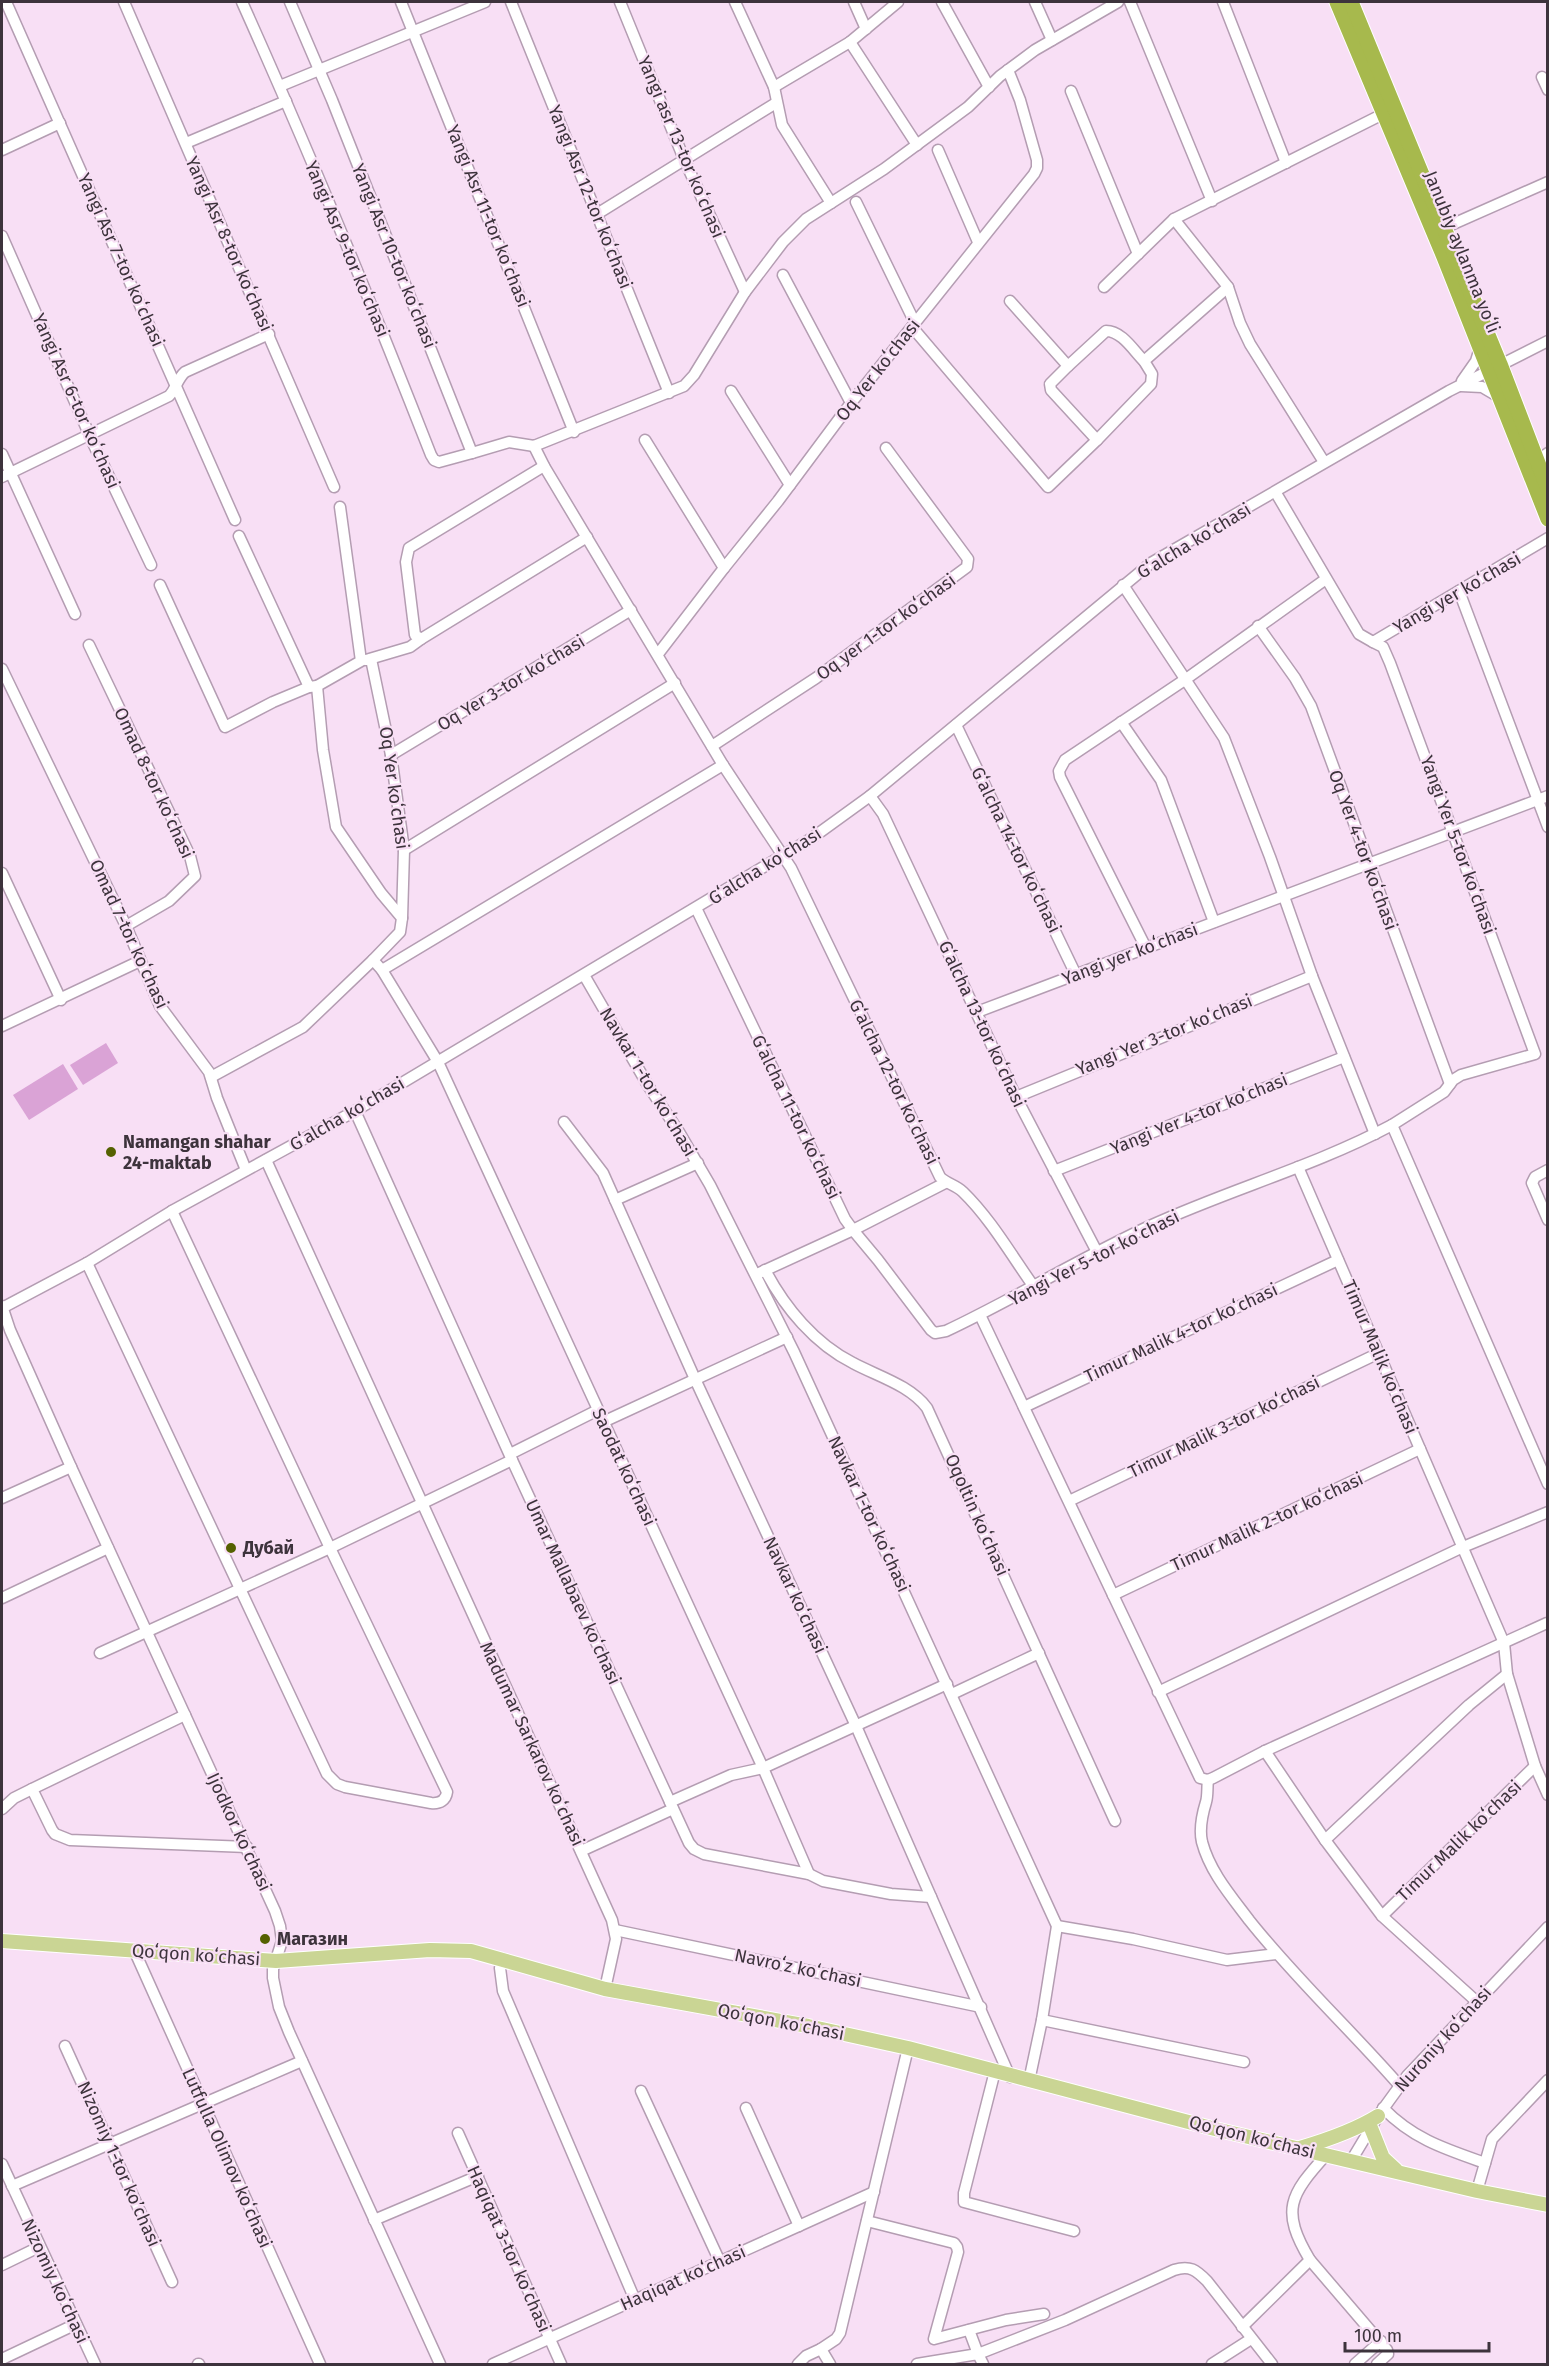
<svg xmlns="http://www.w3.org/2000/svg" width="1549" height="2366" viewBox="0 0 1549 2366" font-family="'Fira Sans',sans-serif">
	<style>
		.green { fill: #daa3d6 }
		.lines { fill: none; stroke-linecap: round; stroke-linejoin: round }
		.minor-casing { stroke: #b49db2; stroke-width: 13 }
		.major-casing { stroke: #fff; stroke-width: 16 }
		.highway-casing { stroke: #fff; stroke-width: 17 }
		.minor { stroke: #fff; stroke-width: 10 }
		.major { stroke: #cad594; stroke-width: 14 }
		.highway { stroke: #a7b94d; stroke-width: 15 }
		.poi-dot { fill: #556101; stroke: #f8dff5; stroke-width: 2 }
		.labels { text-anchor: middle; stroke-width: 4.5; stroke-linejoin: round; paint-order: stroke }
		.street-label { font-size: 18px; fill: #3d333c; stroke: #f8dff5 }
		.poi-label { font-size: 18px; font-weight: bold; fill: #3d333c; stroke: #f8dff5; text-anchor: start }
	</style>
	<rect width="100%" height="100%" fill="#f8dff5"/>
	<g class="green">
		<polygon points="106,1043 118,1063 83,1085 70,1065"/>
		<polygon points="63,1064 78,1089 29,1120 13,1095"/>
	</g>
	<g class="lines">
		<g class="minor-casing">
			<g id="minor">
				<polyline points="6,2 235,520"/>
				<polyline points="124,2 334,487"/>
				<path d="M242,2C309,151 371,302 431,455L434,460L439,462L472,453"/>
				<polyline points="290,2 332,100 472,453 509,442 534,446 684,386 694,375 745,292 783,242 806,219 884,169 968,107 1000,76 1035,50 1118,2"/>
				<polyline points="401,2 574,432"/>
				<polyline points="511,2 669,393"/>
				<polyline points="620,2 684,159 745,292"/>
				<polyline points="735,2 774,87 782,125 831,203"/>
				<polyline points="854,2 866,29"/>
				<polyline points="942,2 989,87"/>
				<polyline points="1035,2 1052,40"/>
				<polyline points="1130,2 1212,201"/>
				<polyline points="1223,2 1286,163"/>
				<polyline points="850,42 917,145"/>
				<polyline points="1542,77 1548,90"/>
				<polyline points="280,86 485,2"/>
				<polyline points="774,87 850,42 898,2"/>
				<polyline points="1071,91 1138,254"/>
				<polyline points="186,143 286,101"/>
				<polyline points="2,150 60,123"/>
				<polyline points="938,150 978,242"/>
				<polyline points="856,202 915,323"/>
				<polyline points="597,214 776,103"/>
				<polyline points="1174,219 1228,287 1240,323 1250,344 1324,462"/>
				<polyline points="1444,228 1548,182"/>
				<polyline points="2,236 93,443 151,565"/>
				<polyline points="783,275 851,403"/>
				<polyline points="1104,287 1174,219 1383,114"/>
				<path d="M1010,301L1068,366L1106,331C1122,331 1133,350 1144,361"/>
				<polyline points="912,327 1048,487 1097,440 1151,384 1152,374 1144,361 1228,287"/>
				<polyline points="1068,366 1050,384 1051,390 1097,440"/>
				<polyline points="1462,381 1476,361 1480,348"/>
				<polyline points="1461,386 1482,387 1499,397"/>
				<polyline points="731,391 790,485"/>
				<polyline points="645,440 724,568"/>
				<path d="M534,446L544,466L723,765L791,868L940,1177C947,1184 956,1185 963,1192C990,1218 1012,1256 1034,1287"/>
				<polyline points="2,454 75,614"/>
				<polyline points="1537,461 1548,453"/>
				<polyline points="544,466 409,548 406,562 415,635 421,639 587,537"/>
				<path d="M2,477L169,396C176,389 177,379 185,372L269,334"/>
				<polyline points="1276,493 1359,634 1373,642 1548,538"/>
				<polyline points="239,536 309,687 317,686 323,750 336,827 381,893 402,918 400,932 373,960 382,970 438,1062 763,1768 809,1874"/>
				<polyline points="160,585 225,727 273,702 309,687"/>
				<polyline points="1123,585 1224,738 1270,857 1312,976 1375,1134"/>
				<polyline points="1459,591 1548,827"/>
				<polyline points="1258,626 1295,678 1311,706 1450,1084"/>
				<polyline points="1373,642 1383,647 1390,663 1535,1054 1461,1075 1453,1080 1444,1092 1392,1125"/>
				<polyline points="89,645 190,856 195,876 169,901 126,926"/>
				<polyline points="658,654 724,568 778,501 851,403 1034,174 1037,168 1037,160 1020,100 1008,70"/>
				<polyline points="371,659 391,755 404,850 402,918"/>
				<polyline points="366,660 410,647 421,639"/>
				<polyline points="2,669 126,926 160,1006 209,1072 217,1098 246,1170"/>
				<polyline points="317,686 361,661 340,507"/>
				<polyline points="1121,722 1161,780 1214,922"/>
				<polyline points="956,725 1076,975"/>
				<polyline points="712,746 816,678 967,567 968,559 886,448"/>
				<polyline points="391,755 631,610"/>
				<polyline points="870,796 883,814 1016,1097 1097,1252"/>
				<polyline points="404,850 675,683"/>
				<polyline points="2,873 61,1000"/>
				<polyline points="696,908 845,1219 853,1230 945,1183"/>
				<polyline points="1146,948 1060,777 1059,771 1065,760 1186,679 1326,579"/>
				<polyline points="382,970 723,765"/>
				<polyline points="584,975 649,1087 679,1132 710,1185 794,1352 1057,1926 1042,2020 1029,2081"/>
				<polyline points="977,1012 1548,796"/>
				<polyline points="2,1026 140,961"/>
				<polyline points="211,1077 303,1027 373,960"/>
				<polyline points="1016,1097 1312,976"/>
				<polyline points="355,1111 512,1460 689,1843 694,1849 704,1854 809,1874 823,1881 891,1894 931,1897"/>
				<polyline points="564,1122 603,1173 695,1379 856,1726 1010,2077"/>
				<polyline points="266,1160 612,1920 616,1939 605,1989"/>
				<polyline points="1298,1167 1504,1643 1507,1674 1535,1766 1548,1795"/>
				<polyline points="1548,1170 1535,1177 1532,1183 1548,1220"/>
				<polyline points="1054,1171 1344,1057"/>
				<polyline points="615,1200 698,1163"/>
				<path d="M87,1263L327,1774L337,1784L345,1787L431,1803C440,1804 446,1800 447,1792L330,1548L172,1211"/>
				<path d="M765,1270C785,1308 815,1344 853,1363C877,1376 910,1385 927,1408L1115,1821"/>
				<path d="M757,1274L853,1230L878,1260L931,1330L935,1333L946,1331C1016,1298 1082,1257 1152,1225C1231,1189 1315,1166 1392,1125L1548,1484"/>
				<polyline points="2,1306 10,1330 71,1467 275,1911 280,1926 282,1941 273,1969 273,1978 279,2007 289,2032 440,2364"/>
				<polyline points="2,1308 87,1263 172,1211 355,1111 812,838 870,796 1151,563 1449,391 1548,341"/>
				<polyline points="980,1315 1200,1778 1208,1780 1213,1778 1265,1751 1547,1623"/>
				<polyline points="1024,1407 1338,1260"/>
				<polyline points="603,1422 787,1337"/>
				<polyline points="510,1454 598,1410"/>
				<polyline points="2,1498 71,1467"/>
				<polyline points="1069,1501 1379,1353"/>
				<polyline points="1113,1595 1420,1449"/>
				<polyline points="2,1598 108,1548"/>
				<polyline points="100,1653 330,1548 512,1460"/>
				<polyline points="1158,1692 1463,1547 1548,1512"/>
				<polyline points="952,1694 1039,1653"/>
				<polyline points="185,1715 32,1789 52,1830 55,1834 70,1840 247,1847"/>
				<polyline points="1265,1751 1325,1840 1382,1916 1476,2001"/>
				<path d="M1208,1780C1207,1786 1208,1796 1206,1802C1202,1815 1199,1829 1202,1842C1210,1872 1231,1896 1249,1920C1295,1978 1350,2029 1399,2085"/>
				<polyline points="670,1802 731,1775 763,1768 947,1684"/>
				<polyline points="2,1809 14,1798 32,1789"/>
				<polyline points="1325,1840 1469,1705 1507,1674"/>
				<polyline points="581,1851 673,1809"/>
				<polyline points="1382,1916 1535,1766"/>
				<polyline points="1057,1926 1133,1939 1227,1960 1276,1954"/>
				<polyline points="615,1930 981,2007"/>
				<polyline points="135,1952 320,2364"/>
				<polyline points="503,1959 500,1968 503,1991 635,2300"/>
				<polyline points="1042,2020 1244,2062"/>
				<polyline points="65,2046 172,2282"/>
				<polyline points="995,2071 964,2193 964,2202 1074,2231"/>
				<polyline points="641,2091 720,2262"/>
				<polyline points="746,2108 799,2226"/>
				<path d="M1383,2108C1413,2139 1445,2149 1485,2163"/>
				<polyline points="458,2133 561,2364"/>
				<path d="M1326,2155C1290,2195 1280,2210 1310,2260L1387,2350L1388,2354L1377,2364"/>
				<polyline points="1351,2161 1378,2116 1407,2076 1548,1927"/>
				<polyline points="2,2164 95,2364"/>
				<polyline points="12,2186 302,2061"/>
				<polyline points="1477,2191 1492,2139 1548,2080"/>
				<polyline points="374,2220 478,2176"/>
				<polyline points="867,2221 954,2243 957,2247 958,2252 934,2339 1006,2320 1044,2314"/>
				<polyline points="2,2265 39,2247"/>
				<polyline points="1242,2327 1310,2260"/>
				<path d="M969,2330L978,2354L1065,2320L1174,2270C1190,2265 1196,2270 1207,2281L1272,2364"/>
				<polyline points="821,2349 836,2339 840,2333 908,2048"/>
				<polyline points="2,2359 76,2324"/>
				<polyline points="198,2364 199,2364"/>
				<polyline points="493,2364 874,2192"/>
				<polyline points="798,2364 806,2356 821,2349 830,2364"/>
				<polyline points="917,2364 978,2354 983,2364"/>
				<polyline points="1212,2364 1251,2339"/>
				<polyline points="1355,2364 1381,2341"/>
			</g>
		</g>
		<g class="major-casing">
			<g id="major">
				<polyline points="2,1941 276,1961 430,1950 471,1951 605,1989 808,2026 908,2048 1215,2129 1477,2191 1548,2205"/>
				<polyline points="1371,2128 1383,2158 1396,2170"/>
				<path d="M1300,2148C1327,2140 1354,2131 1378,2116"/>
			</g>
		</g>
		<g class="highway-casing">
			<g id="highway">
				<polyline points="1337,2 1444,257 1548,519"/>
				<polyline points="1351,2 1500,364 1548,489"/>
			</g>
		</g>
		<use href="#minor" class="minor"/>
		<use href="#major" class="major"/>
		<use href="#highway" class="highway"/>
	</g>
	<g class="poi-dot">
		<circle cx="111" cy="1152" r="6"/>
		<circle cx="231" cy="1548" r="6"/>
		<circle cx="265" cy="1939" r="6"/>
	</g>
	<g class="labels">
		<g class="street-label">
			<text transform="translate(681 147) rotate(67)" y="6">Yangi asr 13-tor koʻchasi</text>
			<text transform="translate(590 197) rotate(68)" y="6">Yangi Asr 12-tor koʻchasi</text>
			<text transform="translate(488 216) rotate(68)" y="6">Yangi Asr 11-tor koʻchasi</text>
			<text transform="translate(229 244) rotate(66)" y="6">Yangi Asr 8-tor koʻchasi</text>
			<text transform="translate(347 249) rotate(67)" y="6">Yangi Asr 9-tor koʻchasi</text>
			<text transform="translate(1462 252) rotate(68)" y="6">Janubiy aylanma yoʻli</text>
			<text transform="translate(394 256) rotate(68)" y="6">Yangi Asr 10-tor koʻchasi</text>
			<text transform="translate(121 260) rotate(66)" y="6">Yangi Asr 7-tor koʻchasi</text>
			<text transform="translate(878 370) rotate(-52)" y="6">Oq Yer koʻchasi</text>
			<text transform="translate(76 401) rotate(66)" y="6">Yangi Asr 6-tor koʻchasi</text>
			<text transform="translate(1194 541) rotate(-31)" y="6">Gʻalcha koʻchasi</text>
			<text transform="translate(1457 593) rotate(-30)" y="6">Yangi yer koʻchasi</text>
			<text transform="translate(886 627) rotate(-36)" y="6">Oq yer 1-tor koʻchasi</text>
			<text transform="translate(511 683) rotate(-31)" y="6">Oq Yer 3-tor koʻchasi</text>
			<text transform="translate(154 783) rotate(65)" y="6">Omad 8-tor koʻchasi</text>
			<text transform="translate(394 788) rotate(82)" y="6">Oq Yer koʻchasi</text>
			<text transform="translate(1458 845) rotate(70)" y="6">Yangi Yer 5-tor koʻchasi</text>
			<text transform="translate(1016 850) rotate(64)" y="6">Gʻalcha 14-tor koʻchasi</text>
			<text transform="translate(1363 850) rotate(70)" y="6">Oq Yer 4-tor koʻchasi</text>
			<text transform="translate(765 866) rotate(-32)" y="6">Gʻalcha koʻchasi</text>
			<text transform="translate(129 934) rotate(65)" y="6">Omad 7-tor koʻchasi</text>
			<text transform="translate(1130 954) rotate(-21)" y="6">Yangi yer koʻchasi</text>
			<text transform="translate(982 1024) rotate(65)" y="6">Gʻalcha 13-tor koʻchasi</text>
			<text transform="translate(1164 1035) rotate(-22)" y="6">Yangi Yer 3-tor koʻchasi</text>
			<text transform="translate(648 1082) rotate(59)" y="6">Navkar 1-tor koʻchasi</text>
			<text transform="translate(894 1082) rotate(64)" y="6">Gʻalcha 12-tor koʻchasi</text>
			<text transform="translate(347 1114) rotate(-30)" y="6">Gʻalcha koʻchasi</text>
			<text transform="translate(1199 1114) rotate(-22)" y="6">Yangi Yer 4-tor koʻchasi</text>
			<text transform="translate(796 1117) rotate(64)" y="6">Gʻalcha 11-tor koʻchasi</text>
			<text transform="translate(1094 1258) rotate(-27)" y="6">Yangi Yer 5-tor koʻchasi</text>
			<text transform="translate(1181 1333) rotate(-25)" y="6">Timur Malik 4-tor koʻchasi</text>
			<text transform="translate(1380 1357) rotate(67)" y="6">Timur Malik koʻchasi</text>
			<text transform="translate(1224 1427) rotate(-26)" y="6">Timur Malik 3-tor koʻchasi</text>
			<text transform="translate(624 1467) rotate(65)" y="6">Saodat koʻchasi</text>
			<text transform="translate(869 1514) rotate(65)" y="6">Navkar 1-tor koʻchasi</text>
			<text transform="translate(977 1515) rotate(66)" y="6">Oqoltin koʻchasi</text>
			<text transform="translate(1267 1522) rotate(-25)" y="6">Timur Malik 2-tor koʻchasi</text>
			<text transform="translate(573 1592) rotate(65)" y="6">Umar Mallabaev koʻchasi</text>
			<text transform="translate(795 1595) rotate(65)" y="6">Navkar koʻchasi</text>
			<text transform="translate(532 1744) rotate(65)" y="6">Madumar Sarkarov koʻchasi</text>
			<text transform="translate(239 1832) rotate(65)" y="6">Ijodkor koʻchasi</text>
			<text transform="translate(1459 1841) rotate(-44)" y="6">Timur Malik koʻchasi</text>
			<text transform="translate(196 1955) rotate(4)" y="6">Qoʻqon koʻchasi</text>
			<text transform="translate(798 1968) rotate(12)" y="6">Navroʻz koʻchasi</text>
			<text transform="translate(781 2022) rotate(11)" y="6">Qoʻqon koʻchasi</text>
			<text transform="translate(1443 2039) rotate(-48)" y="6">Nuroniy koʻchasi</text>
			<text transform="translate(1252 2137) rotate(14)" y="6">Qoʻqon koʻchasi</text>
			<text transform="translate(227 2158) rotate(66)" y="6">Lutfulla Olimov koʻchasi</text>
			<text transform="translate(119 2164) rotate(66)" y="6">Nizomiy 1-tor koʼchasi</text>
			<text transform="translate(509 2249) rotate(66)" y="6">Haqiqat 3-tor koʼchasi</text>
			<text transform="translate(683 2278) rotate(-24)" y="6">Haqiqat koʻchasi</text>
			<text transform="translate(55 2281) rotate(65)" y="6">Nizomiy koʻchasi</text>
		</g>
		<g class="poi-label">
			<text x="123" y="1148">Namangan shahar<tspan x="123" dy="21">24-maktab</tspan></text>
			<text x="243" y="1554">Дубай</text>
			<text x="277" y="1945">Магазин</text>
		</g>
	</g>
	<rect width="1549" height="2366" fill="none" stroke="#3d333c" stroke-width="6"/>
	<path d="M1345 2342v9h144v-9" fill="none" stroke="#3d333c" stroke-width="3"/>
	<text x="1354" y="2342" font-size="18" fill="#3d333c" stroke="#f8dff5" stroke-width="4.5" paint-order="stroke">100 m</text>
</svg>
